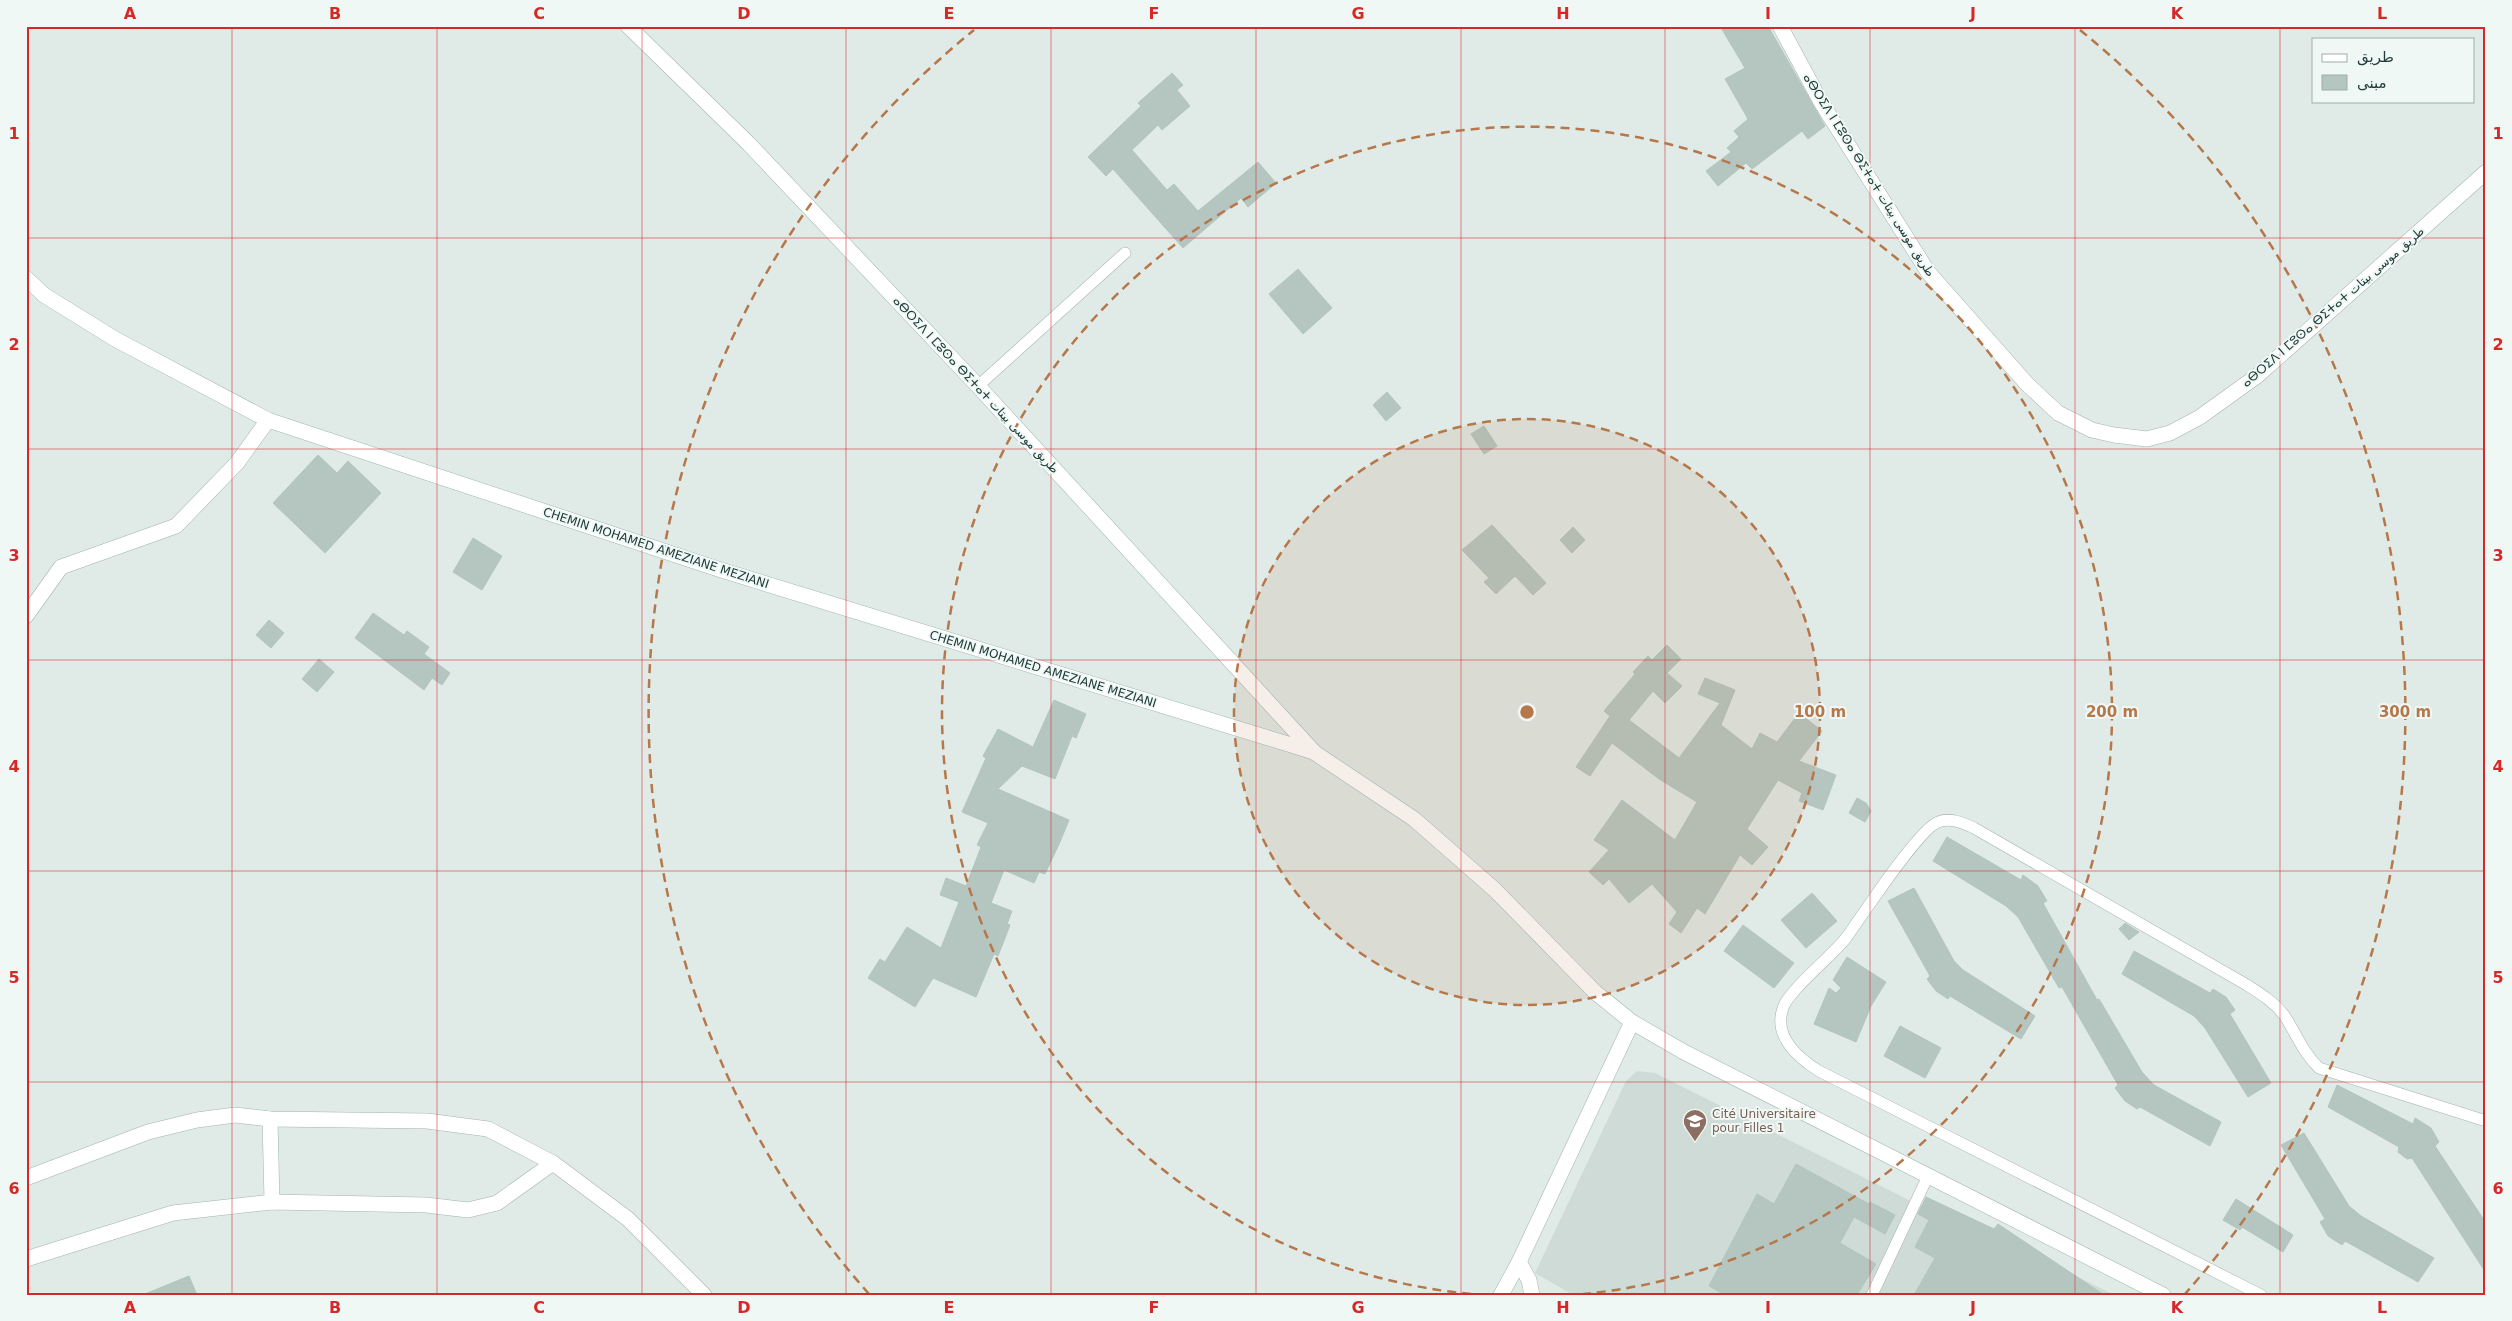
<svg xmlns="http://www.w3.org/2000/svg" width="2512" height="1321" viewBox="0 0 2512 1321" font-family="'DejaVu Sans',Vazirmatn,'Noto Sans Tifinagh',sans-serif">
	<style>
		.built { fill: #cedbd7 }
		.building { fill: #b5c6c1; stroke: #b2c5bf }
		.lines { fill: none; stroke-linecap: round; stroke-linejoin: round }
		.lane-casing { stroke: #a3b3b0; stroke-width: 12 }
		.street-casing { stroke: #a3b3b0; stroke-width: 16 }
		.secondary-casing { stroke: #9eb7b1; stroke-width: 16 }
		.lane { stroke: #fff; stroke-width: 11 }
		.street { stroke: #fff; stroke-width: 15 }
		.secondary { stroke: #fff; stroke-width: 15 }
		.grid { fill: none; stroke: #d62828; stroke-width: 1; stroke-opacity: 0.55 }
		.ring { fill: none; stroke: #b6774a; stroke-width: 2.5; stroke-dasharray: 9 6 }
		.labels { text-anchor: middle; stroke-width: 4; stroke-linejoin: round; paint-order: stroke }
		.street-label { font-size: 12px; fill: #203c38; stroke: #f0f8f5 }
		.education-label { font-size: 12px; fill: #785e54; stroke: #f0f8f5; text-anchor: start }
		.centre { fill: #b6774a; stroke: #f0f8f5; stroke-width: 2.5 }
		.ring-label { font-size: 15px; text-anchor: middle; font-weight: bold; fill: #b6774a; stroke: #f0f8f5; stroke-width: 4; stroke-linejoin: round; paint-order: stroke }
		.neatline { fill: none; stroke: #d62828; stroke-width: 2 }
		.grid-label { font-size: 16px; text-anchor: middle; font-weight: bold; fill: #d62828 }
	</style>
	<rect width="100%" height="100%" fill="#e0ebe8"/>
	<polygon class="built" points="1637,1071 1655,1073 1923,1207 1931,1203 2114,1295 1573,1295 1535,1273 1626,1081"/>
	<g class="building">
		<polygon points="1720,26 1768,26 1825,126 1808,139 1802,131 1752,169 1746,163 1718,186 1706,171 1731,152 1727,148 1739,137 1734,131 1748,119 1725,79 1745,68"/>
		<polygon points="1172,73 1183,85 1177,90 1190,106 1162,130 1158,125 1132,150 1167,190 1174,184 1198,211 1258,162 1276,183 1248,207 1241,198 1183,248 1113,169 1106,176 1088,157 1141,106 1138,103"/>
		<polygon points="1298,269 1332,308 1303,334 1269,294"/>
		<polygon points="1387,392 1401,408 1386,421 1373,405"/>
		<polygon points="1484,426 1497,446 1484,454 1471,434"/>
		<polygon points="318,455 337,473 348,461 381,493 325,553 273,503"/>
		<polygon points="1492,525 1546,583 1533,595 1515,576 1496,594 1484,582 1489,578 1462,550"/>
		<polygon points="1573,527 1585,540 1572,553 1560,540"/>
		<polygon points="473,538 502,556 482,590 453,572"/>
		<polygon points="373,613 404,635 407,631 429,647 424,654 450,673 442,685 432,678 424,690 355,638"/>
		<polygon points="269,620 284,633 271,648 256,635"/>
		<polygon points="1667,645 1681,659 1667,673 1682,686 1665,703 1653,691 1629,720 1679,758 1720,703 1698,694 1705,678 1735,690 1721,725 1752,749 1760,733 1777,742 1799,713 1822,731 1799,761 1836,775 1823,810 1799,801 1802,793 1778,780 1747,829 1768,847 1752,865 1740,855 1705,914 1697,908 1681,933 1669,924 1677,912 1652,884 1629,903 1609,879 1603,885 1589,872 1609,850 1594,840 1622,800 1675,840 1697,802 1659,779 1612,743 1590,776 1576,767 1610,716 1604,711 1635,674 1633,672 1648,656 1652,660"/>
		<polygon points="319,659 334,672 317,692 302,679"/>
		<polygon points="1054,700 1086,714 1076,738 1072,736 1055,779 1022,766 998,789 1069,820 1060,842 1045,874 1039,872 1034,883 1004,870 991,903 1012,911 1007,924 1010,925 998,956 994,954 976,997 933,978 915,1007 868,978 880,959 885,962 907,927 941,948 959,902 940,895 946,878 966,886 981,847 977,845 988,823 962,812 986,758 983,756 998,729 1033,747"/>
		<polygon points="1857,798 1866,803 1871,811 1865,822 1849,813"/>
		<polygon points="1947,837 2021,880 2023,875 2038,886 2047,901 2043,903 2097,1000 2099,999 2142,1072 2154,1085 2221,1122 2210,1146 2140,1107 2137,1109 2125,1101 2115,1088 2118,1085 2062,987 2059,988 2018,917 2006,906 1933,861"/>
		<polygon points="1914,888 1954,961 1963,970 2035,1016 2021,1039 1950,996 1948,999 1936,991 1927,979 1930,976 1888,901"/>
		<polygon points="1812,893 1837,921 1806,948 1781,920"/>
		<polygon points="2125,923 2139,932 2129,940 2119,929"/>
		<polygon points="1743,925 1794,963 1774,988 1724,951"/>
		<polygon points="2134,951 2210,993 2213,989 2226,997 2235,1010 2230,1014 2271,1083 2248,1097 2205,1028 2194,1016 2122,974"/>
		<polygon points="1847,957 1886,982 1871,1006 1856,1042 1814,1024 1829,988 1836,993 1841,988 1833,980"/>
		<polygon points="1900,1026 1941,1048 1925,1078 1884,1056"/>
		<polygon points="2337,1085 2413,1124 2415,1118 2431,1128 2439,1142 2435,1146 2486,1223 2486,1273 2412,1158 2407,1159 2398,1152 2399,1147 2328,1107"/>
		<polygon points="2304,1133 2349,1206 2361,1216 2434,1258 2418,1282 2345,1241 2342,1245 2328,1236 2320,1222 2325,1219 2281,1145"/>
		<polygon points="1796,1164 1869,1204 1870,1202 1895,1215 1885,1234 1854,1217 1840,1243 1876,1264 1857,1295 1725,1295 1709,1286 1757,1194 1774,1204"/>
		<polygon points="1926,1197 1994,1229 1998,1224 2104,1295 1914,1295 1935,1258 1915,1247 1928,1222 1929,1220 1918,1214"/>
		<polygon points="2236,1199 2293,1235 2283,1252 2242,1227 2240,1230 2223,1220"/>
		<polygon points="189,1276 197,1295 145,1295 145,1294"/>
	</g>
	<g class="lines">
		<g class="lane-casing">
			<g id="lane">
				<polyline points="978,386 1125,253"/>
				<polyline points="1872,1295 1928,1176"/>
				<path d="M2261,1295L1819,1071C1798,1058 1773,1036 1783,1008C1788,991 1832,956 1846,938C1862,916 1918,830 1938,822C1950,817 1963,823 1974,828L2247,985C2261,994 2274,1002 2284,1015C2296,1033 2303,1053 2319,1068L2486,1121"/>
			</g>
		</g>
		<g class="street-casing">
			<g id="street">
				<polyline points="1780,26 1821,102 1928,272 2027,384 2058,413 2092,430 2114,435 2147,439 2170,433 2200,417 2257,376 2486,172"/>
				<polyline points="26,616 61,567 176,526 237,463 268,420"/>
				<polyline points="270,1119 272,1202"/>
				<polyline points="26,1178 148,1132 197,1120 235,1115 270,1119 427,1121 488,1129 553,1163 628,1219 704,1295"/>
				<polyline points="26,1259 173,1213 272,1202 426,1205 468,1210 497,1203 553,1163"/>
				<polyline points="1519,1262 1529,1280 1532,1295"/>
				<polyline points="1501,1295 1519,1262 1632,1022"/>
			</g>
		</g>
		<g class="secondary-casing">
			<g id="secondary">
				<polyline points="628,26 749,144 978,386 1315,753 1414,819 1495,890 1595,992 1632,1022 1684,1052 2163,1295"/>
				<polyline points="26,278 44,295 115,339 268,420 721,570 1314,752"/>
			</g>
		</g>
		<use href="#lane" class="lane"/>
		<use href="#street" class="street"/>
		<use href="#secondary" class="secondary"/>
	</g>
	<path class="grid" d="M232,26V1295M437,26V1295M642,26V1295M846,26V1295M1051,26V1295M1256,26V1295M1461,26V1295M1665,26V1295M1870,26V1295M2075,26V1295M2280,26V1295M26,238H2486M26,449H2486M26,660H2486M26,871H2486M26,1082H2486"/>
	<circle cx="1527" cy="712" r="293" fill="#b6774a" fill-opacity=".12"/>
	<g class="ring">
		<circle cx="1527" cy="712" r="293"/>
		<path d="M1471 1294A585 585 0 1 1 1583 1294"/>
		<path d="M869 1294A878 878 0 0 1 974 30M2080 30A878 878 0 0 1 2185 1294"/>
	</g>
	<defs>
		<g id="university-pin" transform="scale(1.25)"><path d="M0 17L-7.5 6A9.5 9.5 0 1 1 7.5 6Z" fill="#8d6e63" stroke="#f0f8f5"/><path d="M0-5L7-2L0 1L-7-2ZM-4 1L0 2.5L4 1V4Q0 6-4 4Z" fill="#fff"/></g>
	</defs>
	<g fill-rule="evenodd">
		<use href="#university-pin" x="1695" y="1121"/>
	</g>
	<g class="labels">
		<g class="street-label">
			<text transform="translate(1869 175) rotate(58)" y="4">ⴰⴱⵔⵉⴷ ⵏ ⵎⵓⵙⴰ ⴱⵉⵜⴰⵜ طريق موسى بيتات</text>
			<text transform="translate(2333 307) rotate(-41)" y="4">ⴰⴱⵔⵉⴷ ⵏ ⵎⵓⵙⴰ ⴱⵉⵜⴰⵜ طريق موسى بيتات</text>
			<text transform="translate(976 385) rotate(47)" y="4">ⴰⴱⵔⵉⴷ ⵏ ⵎⵓⵙⴰ ⴱⵉⵜⴰⵜ طريق موسى بيتات</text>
			<text transform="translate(656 548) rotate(18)" y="4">CHEMIN MOHAMED AMEZIANE MEZIANI</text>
			<text transform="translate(1043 669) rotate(17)" y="4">CHEMIN MOHAMED AMEZIANE MEZIANI</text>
		</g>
		<g class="education-label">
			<text x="1712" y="1118">Cité Universitaire<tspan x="1712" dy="14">pour Filles 1</tspan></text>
		</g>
	</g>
	<circle cx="1527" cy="712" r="8" class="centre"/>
	<g class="ring-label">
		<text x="1820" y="717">100 m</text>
		<text x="2112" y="717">200 m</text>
		<text x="2405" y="717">300 m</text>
	</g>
	<rect width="2512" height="1321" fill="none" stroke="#f0f8f5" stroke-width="55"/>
	<rect x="2312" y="38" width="162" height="65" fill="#f0f8f5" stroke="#9dada9"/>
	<rect x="2322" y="54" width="25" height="8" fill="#ffffff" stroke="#9dada9"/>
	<text x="2357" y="62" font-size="15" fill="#203c38">طريق</text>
	<rect x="2322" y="75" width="25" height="15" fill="#b5c6c1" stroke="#9dada9"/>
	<text x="2357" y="88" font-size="15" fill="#203c38">مبنى</text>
	<rect x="28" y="28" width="2456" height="1266" class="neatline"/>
	<g class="grid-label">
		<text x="130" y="19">A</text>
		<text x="335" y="19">B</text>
		<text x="539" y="19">C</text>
		<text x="744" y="19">D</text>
		<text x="949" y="19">E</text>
		<text x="1154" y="19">F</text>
		<text x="1358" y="19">G</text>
		<text x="1563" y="19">H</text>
		<text x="1768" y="19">I</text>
		<text x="1973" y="19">J</text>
		<text x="2177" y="19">K</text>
		<text x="2382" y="19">L</text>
		<text x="14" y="139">1</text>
		<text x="2498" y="139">1</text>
		<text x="14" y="350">2</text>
		<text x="2498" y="350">2</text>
		<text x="14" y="561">3</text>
		<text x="2498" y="561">3</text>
		<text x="14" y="772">4</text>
		<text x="2498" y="772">4</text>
		<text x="14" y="983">5</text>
		<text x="2498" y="983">5</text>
		<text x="14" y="1194">6</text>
		<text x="2498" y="1194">6</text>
		<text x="130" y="1313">A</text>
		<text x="335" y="1313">B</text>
		<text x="539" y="1313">C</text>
		<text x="744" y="1313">D</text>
		<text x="949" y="1313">E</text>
		<text x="1154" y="1313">F</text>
		<text x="1358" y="1313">G</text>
		<text x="1563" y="1313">H</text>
		<text x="1768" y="1313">I</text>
		<text x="1973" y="1313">J</text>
		<text x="2177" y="1313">K</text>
		<text x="2382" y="1313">L</text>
	</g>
</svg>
